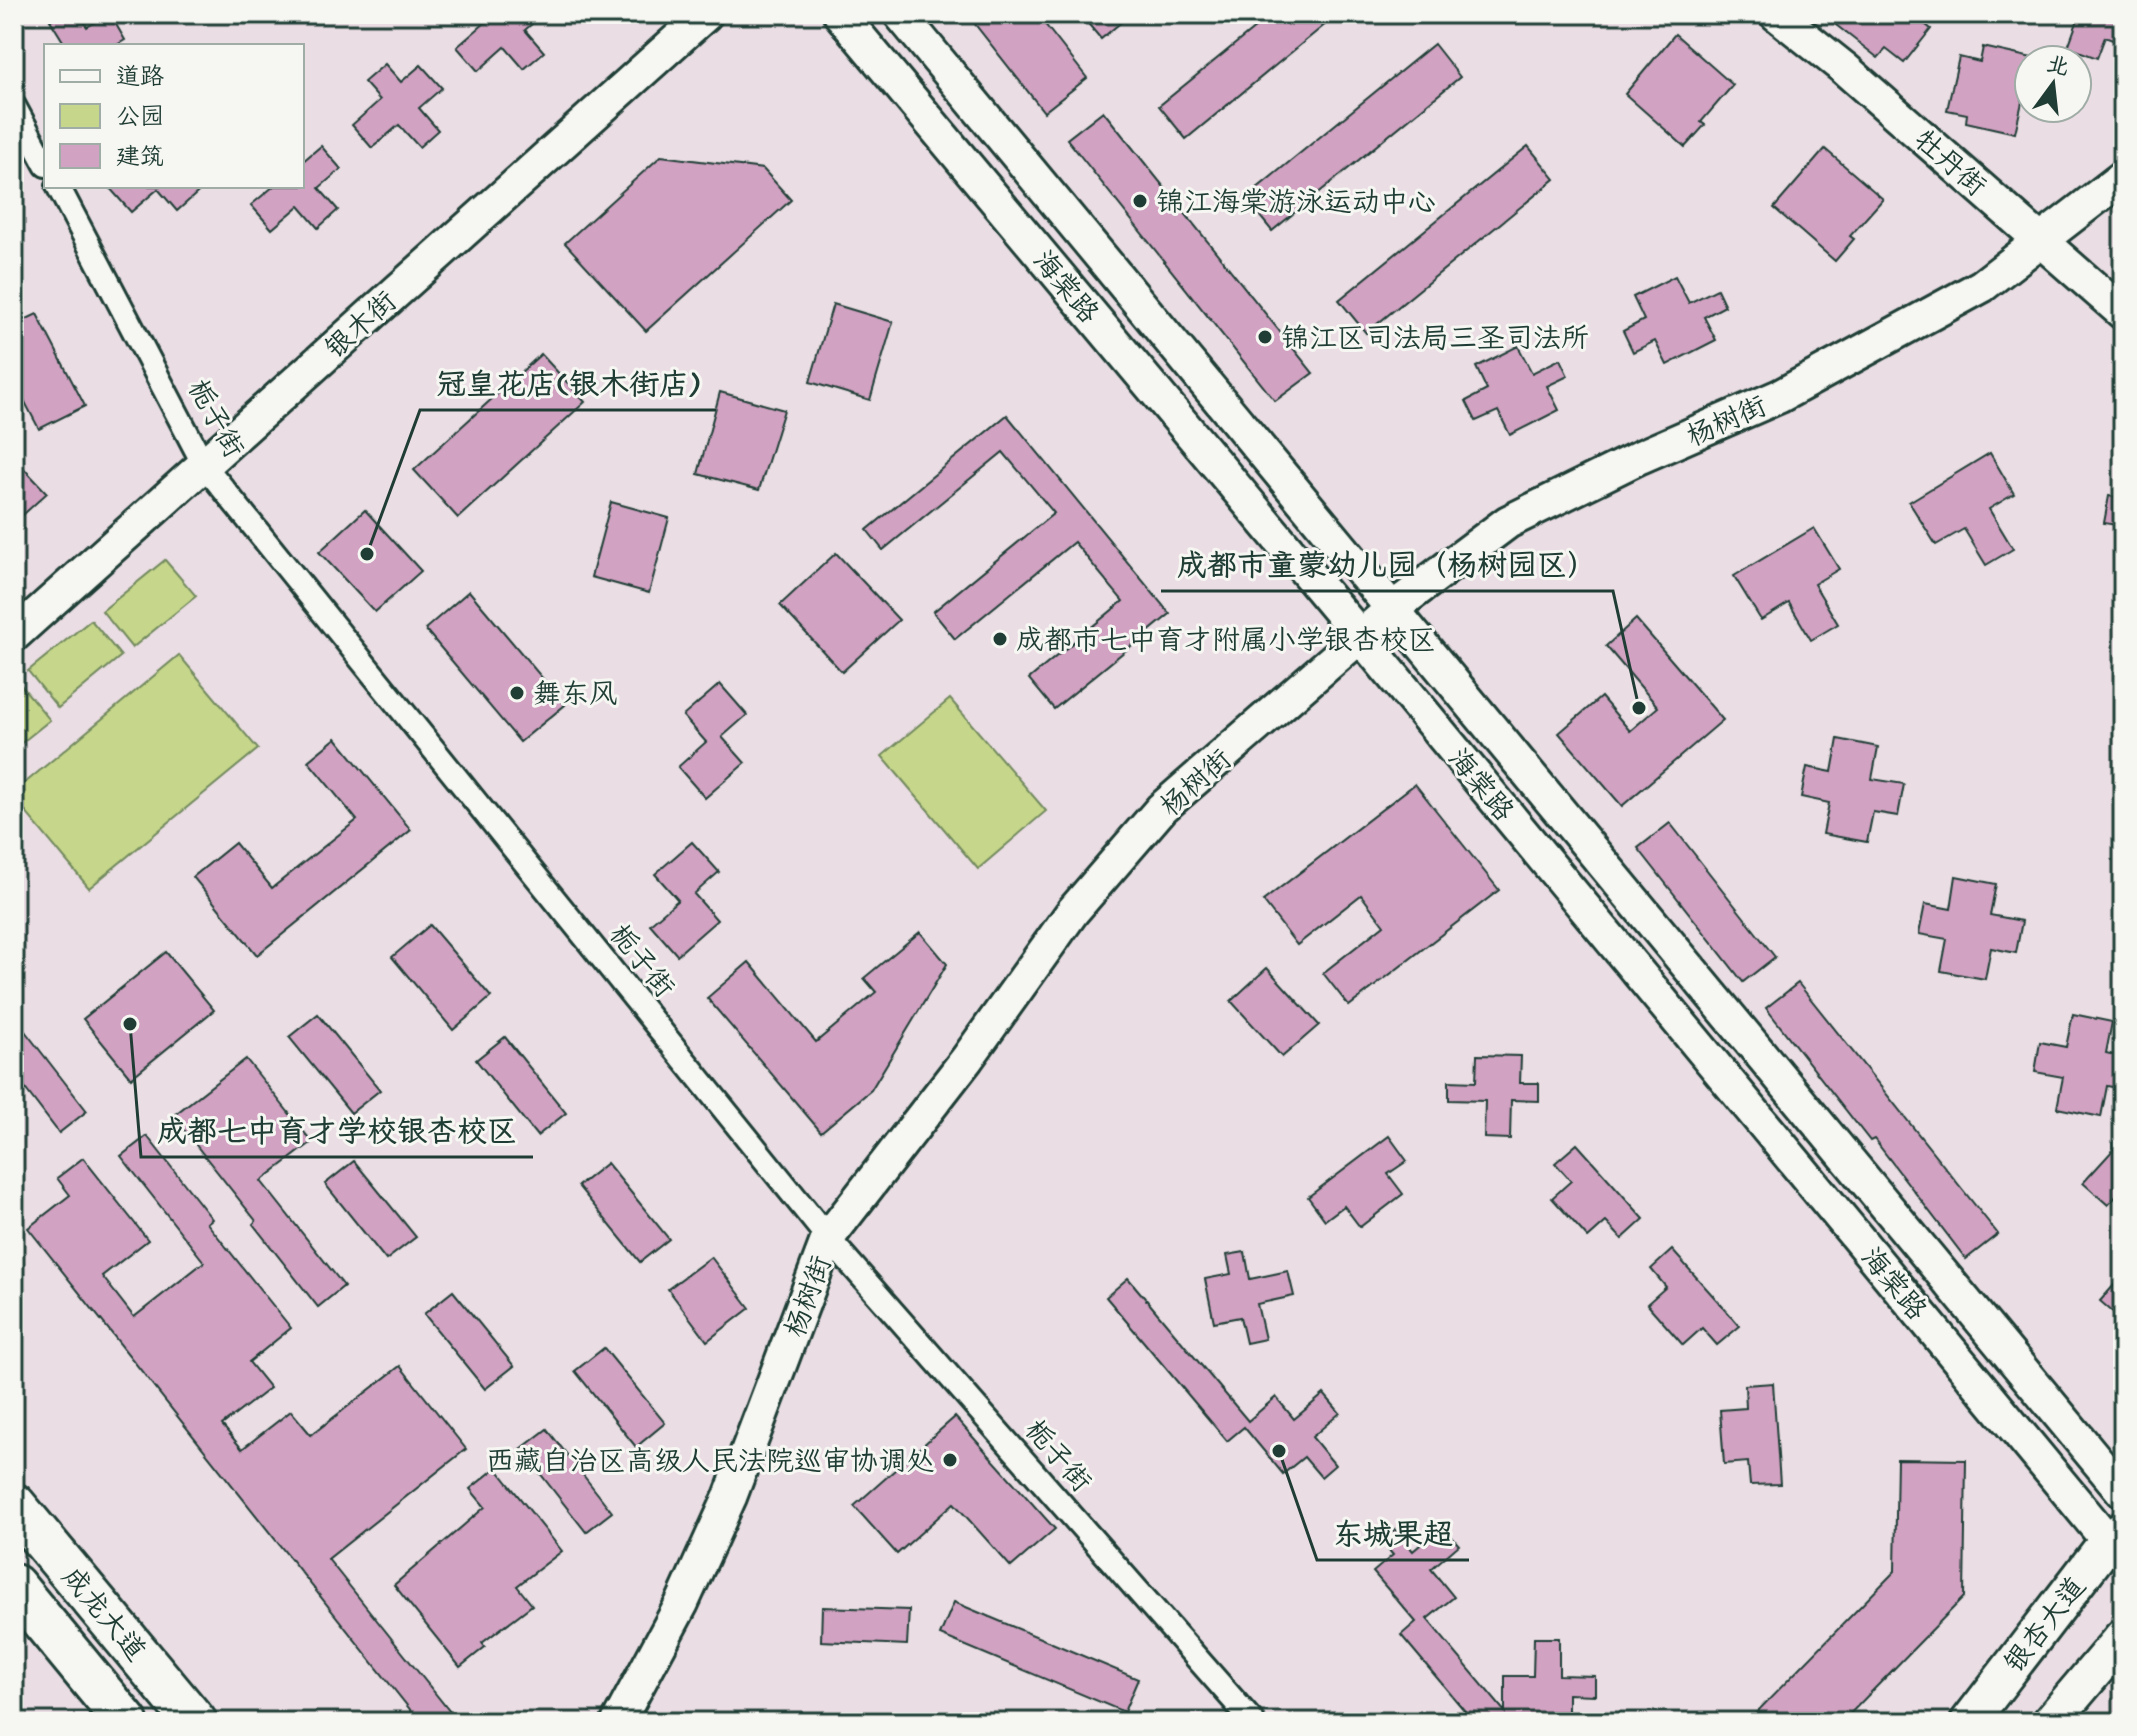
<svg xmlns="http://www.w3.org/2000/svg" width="2137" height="1736" viewBox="0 0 2137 1736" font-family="Mynerve,'LXGW WenKai TC',sans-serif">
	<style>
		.green { fill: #c6d68a; stroke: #728a5f; stroke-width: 2 }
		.building { fill: #d2a2c2; stroke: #1f3d34; stroke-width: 2 }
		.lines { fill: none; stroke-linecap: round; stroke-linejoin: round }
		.street-casing { stroke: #1f3d34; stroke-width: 28 }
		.secondary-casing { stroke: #1f3d34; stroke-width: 38 }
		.primary-casing { stroke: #1f3d34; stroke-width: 42 }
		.highway-casing { stroke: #1f3d34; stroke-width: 48 }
		.street { stroke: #f6f6f2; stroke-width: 22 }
		.secondary { stroke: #f6f6f2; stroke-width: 32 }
		.primary { stroke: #f6f6f2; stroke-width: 36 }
		.highway { stroke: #f6f6f2; stroke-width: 42 }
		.poi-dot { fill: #1f3d34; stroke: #f6f6f2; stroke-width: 3 }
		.labels { text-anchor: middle; stroke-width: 6; stroke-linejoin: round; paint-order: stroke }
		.street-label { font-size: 28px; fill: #1f3d34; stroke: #f6f6f2 }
		.poi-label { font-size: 28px; fill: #1f3d34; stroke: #f6f6f2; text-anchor: start }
		.leader { fill: none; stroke: #1f3d34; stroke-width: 3 }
		.callout-dot { fill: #1f3d34; stroke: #f6f6f2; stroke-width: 3 }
		.callout-label { font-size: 30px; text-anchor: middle; font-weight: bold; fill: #1f3d34; stroke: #f6f6f2; stroke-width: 6; stroke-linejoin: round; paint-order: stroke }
	</style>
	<rect width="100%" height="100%" fill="#ebdde4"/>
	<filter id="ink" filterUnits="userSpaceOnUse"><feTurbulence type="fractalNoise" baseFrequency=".0125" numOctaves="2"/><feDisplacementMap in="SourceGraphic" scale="16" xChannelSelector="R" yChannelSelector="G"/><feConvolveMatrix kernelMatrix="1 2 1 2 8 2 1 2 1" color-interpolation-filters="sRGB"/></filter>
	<g filter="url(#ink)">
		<g class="green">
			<polygon points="165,560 196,596 132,648 102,611"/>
			<polygon points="91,620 121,656 58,708 28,671"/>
			<polygon points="179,655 258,749 89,888 14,798 14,792"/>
			<polygon points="20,684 50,720 14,749 14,688"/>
			<polygon points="950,699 1046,811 978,869 882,756"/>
		</g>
		<g class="building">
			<polygon points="61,14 79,14 87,27 110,14 125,40 115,46 66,46 50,20"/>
			<polygon points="478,14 543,14 525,30 544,52 524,69 505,47 478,71 457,47 486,22"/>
			<polygon points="967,14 1037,14 1087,78 1044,112"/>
			<polygon points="1080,14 1131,14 1101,39"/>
			<polygon points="1272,14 1338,14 1186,139 1159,106"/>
			<polygon points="1822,14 1912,14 1931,29 1904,63 1886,49 1878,58"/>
			<polygon points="2080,14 2123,14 2123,44 2105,37 2097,58 2068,47"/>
			<polygon points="1675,34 1733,85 1701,122 1705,125 1685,147 1625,94"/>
			<polygon points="1434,44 1460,77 1272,231 1245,198"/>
			<polygon points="1983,47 2032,58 2015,133 1966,122 1967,114 1947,110 1959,57 1980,62"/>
			<polygon points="385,64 401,82 421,65 442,88 419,108 438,130 419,147 399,125 372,148 352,125 380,100 364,82"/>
			<polygon points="1103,111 1313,373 1275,401 1067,139"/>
			<polygon points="321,146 341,169 319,188 338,210 318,228 299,206 272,229 251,205 274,186 302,186 302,162"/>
			<polygon points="1528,146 1555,179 1366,333 1339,300"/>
			<polygon points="1825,149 1883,199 1850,236 1854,239 1835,261 1774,208"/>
			<polygon points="661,156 763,169 791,200 646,331 565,243"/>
			<polygon points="108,186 205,186 177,211 158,189 131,212"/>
			<polygon points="1675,276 1689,303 1717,289 1725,306 1704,317 1716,340 1667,365 1655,341 1633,352 1623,331 1644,320 1633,297"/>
			<polygon points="833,304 893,322 870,400 810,382"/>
			<polygon points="37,314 85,406 39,429 14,381 14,325"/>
			<polygon points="1518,346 1532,373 1560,359 1568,376 1547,386 1559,410 1510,435 1498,411 1476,421 1466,401 1487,390 1476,367"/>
			<polygon points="541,354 585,402 458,518 414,470"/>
			<polygon points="720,392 784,410 759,490 698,474"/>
			<polygon points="1007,415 1170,614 1054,709 1029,679 1123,601 1074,542 955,639 933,612 1054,513 1003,452 883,550 867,530"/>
			<polygon points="1990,453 2014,494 1989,509 2013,549 1986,565 1964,529 1936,545 1909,502"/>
			<polygon points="14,458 47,493 14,523"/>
			<polygon points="2109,496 2123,499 2123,526 2104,523"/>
			<polygon points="611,502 669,518 649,593 591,577"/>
			<polygon points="365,510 421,571 375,612 319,552"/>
			<polygon points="1814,528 1839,569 1814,584 1838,624 1811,640 1789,603 1761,620 1734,576"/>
			<polygon points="836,553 899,620 842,672 780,605"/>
			<polygon points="469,591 565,705 520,742 425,629"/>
			<polygon points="1636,619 1723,720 1622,806 1559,733 1601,697 1630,731 1658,707 1606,646"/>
			<polygon points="720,684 747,715 722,737 745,763 705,798 678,767 706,742 683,716"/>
			<polygon points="336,738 411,830 257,955 193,877 235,843 272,888 357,820 308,761"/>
			<polygon points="1838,739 1878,747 1872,779 1904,784 1898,816 1873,812 1867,842 1823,834 1829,803 1801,797 1807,767 1832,772"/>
			<polygon points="1415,784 1499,890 1349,1006 1323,973 1384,925 1361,895 1297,945 1263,901"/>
			<polygon points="1670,823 1775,957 1743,982 1638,848"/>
			<polygon points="692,842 719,872 694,894 717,920 677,955 650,924 678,900 655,874"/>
			<polygon points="1956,876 1996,884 1990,915 2022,921 2016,953 1991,948 1985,979 1941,971 1947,939 1919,934 1925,904 1951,909"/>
			<polygon points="430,925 491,997 453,1030 392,957"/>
			<polygon points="920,932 947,964 871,1090 821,1132 707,998 749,962 816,1042 876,992 864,978"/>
			<polygon points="166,952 214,1010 131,1078 83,1019"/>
			<polygon points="1267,968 1319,1025 1282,1057 1231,1001"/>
			<polygon points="1798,983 1998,1234 1966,1259 1874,1139 1870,1141 1766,1008"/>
			<polygon points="318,1014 380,1090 351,1113 289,1037"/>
			<polygon points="2073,1014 2112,1022 2106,1053 2123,1057 2123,1089 2107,1086 2101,1117 2057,1108 2063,1077 2035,1072 2040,1042 2066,1047"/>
			<polygon points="14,1017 87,1111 59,1133 14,1074"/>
			<polygon points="505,1037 566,1113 537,1136 476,1060"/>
			<polygon points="1477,1055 1521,1056 1520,1083 1539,1083 1539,1101 1511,1100 1510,1139 1484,1138 1485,1101 1449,1100 1449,1081 1476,1082"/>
			<polygon points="246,1059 312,1142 261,1181 344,1286 318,1307 253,1224 256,1221 173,1116"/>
			<polygon points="147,1136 212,1219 207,1223 291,1328 249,1362 270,1388 222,1425 242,1449 291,1411 311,1435 400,1366 466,1449 328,1559 458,1722 420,1722 28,1228 70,1195 57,1178 83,1158 148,1240 102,1276 134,1317 204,1262 121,1156"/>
			<polygon points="1389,1136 1407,1161 1388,1174 1403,1194 1360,1227 1344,1206 1325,1220 1308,1197"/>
			<polygon points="2123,1139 2123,1189 2108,1205 2083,1183"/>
			<polygon points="1577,1144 1644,1219 1622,1239 1606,1222 1588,1238 1552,1198 1571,1181 1555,1163"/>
			<polygon points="354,1161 416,1237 386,1260 325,1184"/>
			<polygon points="607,1163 669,1239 640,1262 578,1186"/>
			<polygon points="1672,1250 1740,1326 1717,1345 1702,1328 1683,1345 1647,1304 1666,1287 1651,1269"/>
			<polygon points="1245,1252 1250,1279 1288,1271 1294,1296 1257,1304 1265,1339 1246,1343 1240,1317 1214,1322 1205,1279 1231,1274 1227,1255"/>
			<polygon points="711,1257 750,1308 707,1341 668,1289"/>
			<polygon points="2123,1275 2123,1321 2100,1301"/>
			<polygon points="1128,1278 1248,1421 1276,1397 1294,1419 1324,1394 1340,1413 1312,1437 1335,1465 1321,1477 1304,1457 1283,1474 1244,1427 1227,1441 1106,1297"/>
			<polygon points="453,1291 514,1366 485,1389 424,1314"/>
			<polygon points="604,1348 665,1423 636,1447 575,1371"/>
			<polygon points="1773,1383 1780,1484 1750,1485 1748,1462 1724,1464 1720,1410 1746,1408 1745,1385"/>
			<polygon points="955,1417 1055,1529 1011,1567 954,1503 897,1554 854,1506"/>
			<polygon points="547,1429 612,1512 586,1532 521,1449"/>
			<polygon points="1897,1459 1966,1460 1964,1597 1842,1722 1747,1722 1895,1571"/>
			<polygon points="496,1468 562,1551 517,1586 532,1605 482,1643 485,1647 460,1667 394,1585 485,1507 470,1489"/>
			<polygon points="1442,1526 1459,1545 1431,1569 1454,1597 1427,1619 1505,1712 1505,1676 1533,1676 1534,1638 1559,1638 1559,1675 1595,1676 1595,1695 1568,1694 1568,1721 1474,1722 1401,1635 1416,1622 1373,1572 1393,1555 1381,1541 1395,1529 1413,1551"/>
			<polygon points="954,1602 1138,1679 1124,1712 940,1635"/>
			<polygon points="822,1607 909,1610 907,1645 821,1641"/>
		</g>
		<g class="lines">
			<g class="street-casing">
				<g id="street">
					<polyline points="14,106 46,165"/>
					<polyline points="58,186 204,465 828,1238 1253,1722"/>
				</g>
			</g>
			<g class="secondary-casing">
				<g id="secondary">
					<polyline points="840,14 1360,636 2108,1541 2123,1554"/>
					<polyline points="900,14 2123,1492"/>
					<polyline points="1776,14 1845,69 2123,313"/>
					<polyline points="14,635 706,14"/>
					<polyline points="618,1722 682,1603 730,1497 828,1238 967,1059 1073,911 1162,808 1393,608 1508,522 1640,457 1780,396 1982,286 2123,177"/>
				</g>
			</g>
			<g class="primary-casing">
				<g id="primary">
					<polyline points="1969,1722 2108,1541 2123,1530"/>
					<polyline points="2051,1722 2123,1637"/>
				</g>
			</g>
			<g class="highway-casing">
				<g id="highway">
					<polyline points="14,1505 195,1722"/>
					<polyline points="14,1586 126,1722"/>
				</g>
			</g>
			<use href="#street" class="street"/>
			<use href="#secondary" class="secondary"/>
			<use href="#primary" class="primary"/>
			<use href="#highway" class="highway"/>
		</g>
	</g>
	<g class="poi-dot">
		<circle cx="1140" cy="201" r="8"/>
		<circle cx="1265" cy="337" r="8"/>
		<circle cx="1000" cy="639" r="8"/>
		<circle cx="517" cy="693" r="8"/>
		<circle cx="950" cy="1460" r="8"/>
	</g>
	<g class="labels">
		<g class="street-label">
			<text transform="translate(1951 162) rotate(41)" y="10">牡丹街</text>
			<text transform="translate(1067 286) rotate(50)" y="10">海棠路</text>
			<text transform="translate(360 324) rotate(-42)" y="10">银木街</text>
			<text transform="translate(217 418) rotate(61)" y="10">栀子街</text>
			<text transform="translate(1726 420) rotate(-24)" y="10">杨树街</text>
			<text transform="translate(1195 782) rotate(-42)" y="10">杨树街</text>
			<text transform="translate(1482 784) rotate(50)" y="10">海棠路</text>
			<text transform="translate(643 960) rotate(51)" y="10">栀子街</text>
			<text transform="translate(1895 1283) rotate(50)" y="10">海棠路</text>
			<text transform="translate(807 1296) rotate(-70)" y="10">杨树街</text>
			<text transform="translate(1059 1455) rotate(49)" y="10">栀子街</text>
			<text transform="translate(105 1613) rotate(50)" y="10">成龙大道</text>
			<text transform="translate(2044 1624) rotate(-52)" y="10">银杏大道</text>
		</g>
		<g class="poi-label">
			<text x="1156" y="211">锦江海棠游泳运动中心</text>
			<text x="1281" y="347">锦江区司法局三圣司法所</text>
			<text x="1016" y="649">成都市七中育才附属小学银杏校区</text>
			<text x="533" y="703">舞东风</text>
			<text x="934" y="1470" text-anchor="end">西藏自治区高级人民法院巡审协调处</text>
		</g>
	</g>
	<path class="leader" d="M367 554L420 410H716M1639 708L1613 591H1161M130 1024L141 1157H533M1279 1451L1317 1560H1469"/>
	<g class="callout-dot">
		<circle cx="367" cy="554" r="8"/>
		<circle cx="1639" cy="708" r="8"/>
		<circle cx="130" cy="1024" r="8"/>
		<circle cx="1279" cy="1451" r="8"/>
	</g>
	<g class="callout-label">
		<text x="568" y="394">冠皇花店(银木街店)</text>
		<text x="1387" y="575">成都市童蒙幼儿园（杨树园区）</text>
		<text x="337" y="1141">成都七中育才学校银杏校区</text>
		<text x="1393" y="1544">东城果超</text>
	</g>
	<rect width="2137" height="1736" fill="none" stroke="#f6f6f2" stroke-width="48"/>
	<rect x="24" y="24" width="2089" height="1688" fill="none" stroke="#1f3d34" stroke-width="3" filter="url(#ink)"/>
	<rect x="44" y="44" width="260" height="144" fill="#f6f6f2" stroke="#a0aca6" stroke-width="2"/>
	<rect x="60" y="70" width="40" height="12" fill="#f6f6f2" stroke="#a0aca6" stroke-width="2"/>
	<text x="116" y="84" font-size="24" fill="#1f3d34">道路</text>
	<rect x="60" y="104" width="40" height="24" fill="#c6d68a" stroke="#a0aca6" stroke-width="2"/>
	<text x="116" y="124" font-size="24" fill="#1f3d34">公园</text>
	<rect x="60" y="144" width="40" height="24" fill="#d2a2c2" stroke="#a0aca6" stroke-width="2"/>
	<text x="116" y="164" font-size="24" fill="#1f3d34">建筑</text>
	<g transform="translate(2053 84) rotate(15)"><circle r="38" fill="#f6f6f2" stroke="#a0aca6" stroke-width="2"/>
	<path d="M0-6L14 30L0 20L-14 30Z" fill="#1f3d34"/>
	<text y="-12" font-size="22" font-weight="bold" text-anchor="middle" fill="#1f3d34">北</text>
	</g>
</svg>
